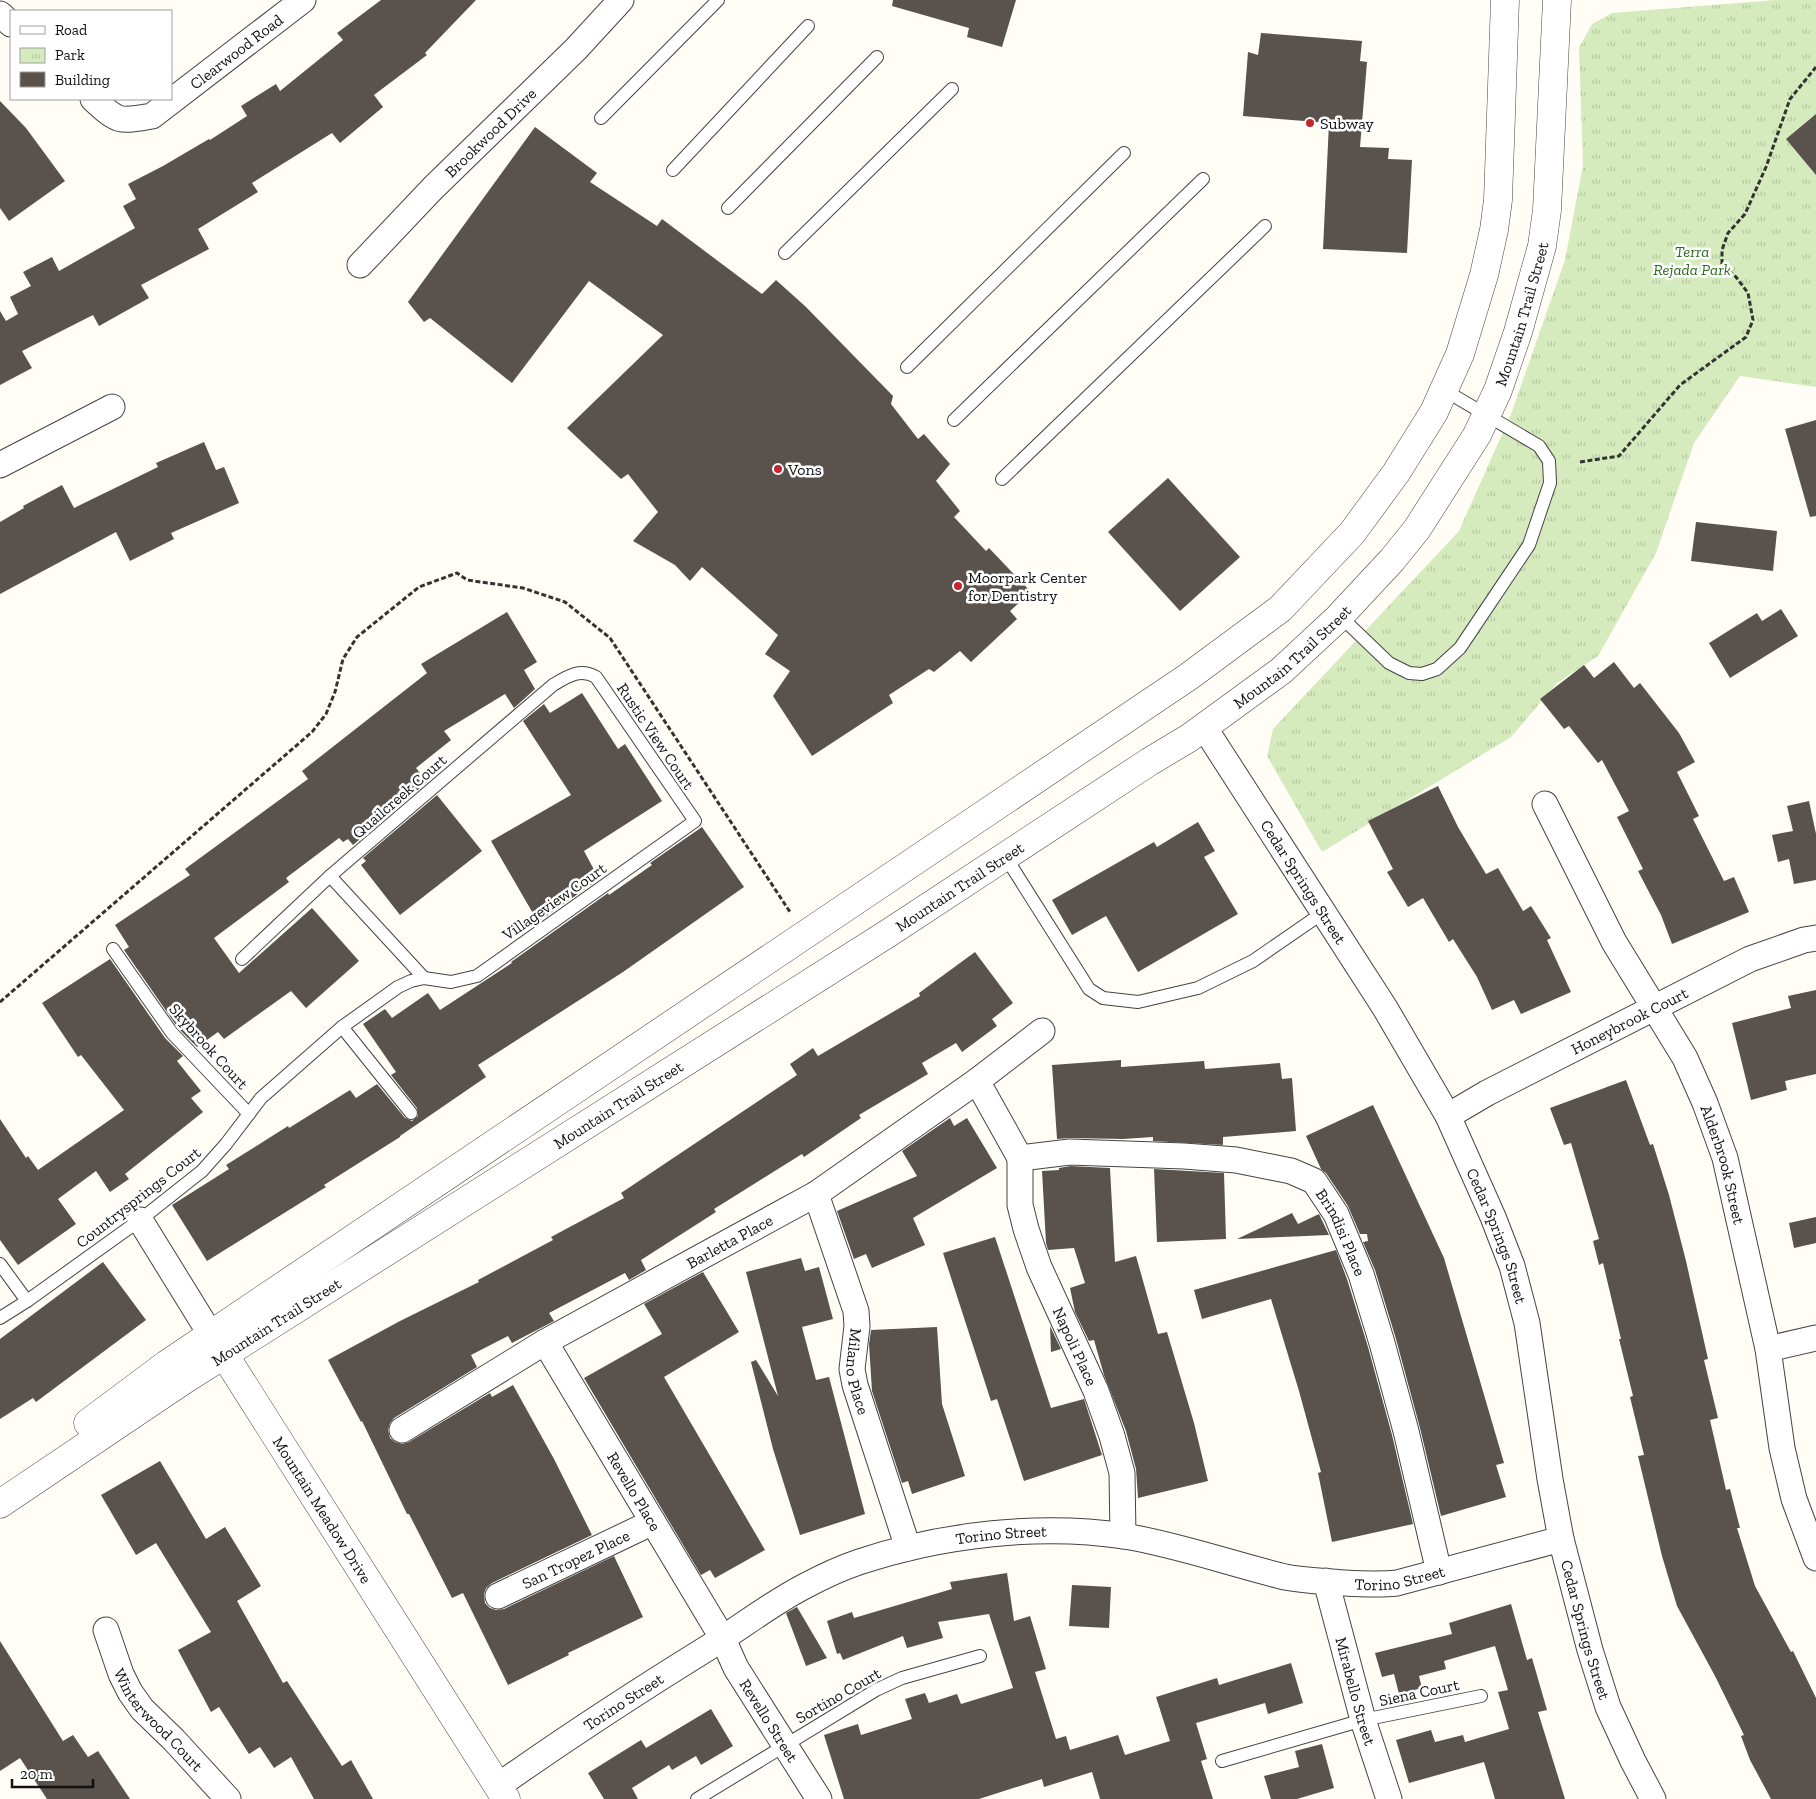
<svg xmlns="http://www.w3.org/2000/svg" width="1816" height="1799" viewBox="0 0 1816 1799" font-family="'Zilla Slab',serif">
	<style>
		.park { fill: url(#park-tufts) }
		.building { fill: #5a524d }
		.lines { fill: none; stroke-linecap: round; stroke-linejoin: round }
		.service-casing { stroke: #444; stroke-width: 14 }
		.minor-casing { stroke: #444; stroke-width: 27 }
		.tertiary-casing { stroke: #444; stroke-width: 29 }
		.path { stroke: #333; stroke-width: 3; stroke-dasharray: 5 2.5; stroke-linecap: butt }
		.service { stroke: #fff; stroke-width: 12 }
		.minor { stroke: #fff; stroke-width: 25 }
		.tertiary { stroke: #fff; stroke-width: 28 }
		.poi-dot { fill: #c4262e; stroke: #fff; stroke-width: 2 }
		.labels { text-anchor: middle; stroke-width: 5; stroke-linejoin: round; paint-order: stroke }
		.street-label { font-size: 16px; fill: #111; stroke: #fff }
		.poi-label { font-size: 16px; fill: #111; stroke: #fff; text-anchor: start }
		.park-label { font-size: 16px; font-style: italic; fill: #2f6b1f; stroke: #fff }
	</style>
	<defs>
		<pattern id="park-tufts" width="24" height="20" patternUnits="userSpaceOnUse" patternTransform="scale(1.25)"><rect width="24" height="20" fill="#d5ebbd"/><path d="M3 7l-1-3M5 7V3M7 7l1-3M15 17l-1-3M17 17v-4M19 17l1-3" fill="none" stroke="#b6c8a1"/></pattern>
	</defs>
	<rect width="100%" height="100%" fill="#fffdf5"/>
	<polygon class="park" points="1776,0 1816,0 1816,387 1740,376 1694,443 1656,553 1598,656 1557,683 1511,737 1322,852 1267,756 1273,729 1459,531 1511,414 1565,260 1583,165 1579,48 1592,24 1612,13"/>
	<g class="building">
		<polygon points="381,0 476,0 425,53 427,55 374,95 383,107 340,143 332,133 252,183 258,192 198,229 209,249 141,285 149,298 99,326 93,315 22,351 32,368 0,385 0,311 6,321 18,314 10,297 31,286 23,272 52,257 59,271 135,228 123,206 136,199 128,184 163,166 209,139 210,140 247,116 241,106 276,84 280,91 343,40 337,33"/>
		<polygon points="893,0 1016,0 1002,47 967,37 969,28 892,6"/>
		<polygon points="1261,33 1362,41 1360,61 1367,62 1360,147 1389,148 1388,159 1412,160 1407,253 1323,249 1329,123 1243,116 1248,52 1258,55"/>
		<polygon points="0,101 26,128 65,181 9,221 0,208"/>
		<polygon points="1816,114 1816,175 1786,139"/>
		<polygon points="535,127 597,173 590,182 657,226 662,219 762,294 776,280 806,307 893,396 891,404 918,439 924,434 950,464 936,481 960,511 954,517 986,551 989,548 1031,592 1010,611 1017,619 971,662 960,651 934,672 929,669 889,695 893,703 812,756 773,696 790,671 765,654 778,635 702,567 690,581 675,565 633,541 658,512 628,474 621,479 567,428 663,335 589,281 512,383 430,318 424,322 408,302"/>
		<polygon points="1816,420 1816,516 1810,517 1785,429"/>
		<polygon points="204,442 216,470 224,467 239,503 171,533 174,539 130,561 116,532 0,594 0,522 24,508 23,506 62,485 74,508 158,467 156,463"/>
		<polygon points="1168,478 1240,557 1180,611 1108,532"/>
		<polygon points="1696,522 1777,531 1773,571 1691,561"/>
		<polygon points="1781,609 1798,636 1730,678 1709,643 1757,613 1762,621"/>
		<polygon points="507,612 537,662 524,670 535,689 514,708 505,694 444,731 451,740 416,768 427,782 353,845 348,839 343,842 339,838 286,878 289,882 214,938 239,973 312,908 359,961 306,1008 291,991 224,1039 218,1032 197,1047 178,1028 124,950 129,947 115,925 190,875 185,869 308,779 302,771 427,673 421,664"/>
		<polygon points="1614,662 1634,688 1640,683 1679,733 1695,762 1677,772 1699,816 1693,819 1724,881 1734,877 1749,912 1672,944 1661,915 1638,871 1643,869 1617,817 1629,811 1602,760 1598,763 1569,726 1564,729 1540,699 1584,665 1594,678"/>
		<polygon points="582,693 618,749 625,744 662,801 584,851 599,879 538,922 491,841 571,795 523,721 544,704 550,713"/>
		<polygon points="1438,786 1458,827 1486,874 1498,868 1523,911 1531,906 1551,938 1547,940 1571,992 1521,1014 1514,1000 1492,1010 1477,977 1453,939 1449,942 1423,898 1408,907 1387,872 1393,869 1368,821"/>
		<polygon points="437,795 482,851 400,915 361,865 366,861 363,858"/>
		<polygon points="1809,801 1816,834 1816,880 1794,884 1789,859 1778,862 1772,835 1793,831 1787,806"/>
		<polygon points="1198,822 1215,851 1204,857 1238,914 1138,972 1106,916 1072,935 1052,900 1154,842 1157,847"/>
		<polygon points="702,827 744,887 623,972 478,1065 486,1077 400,1136 400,1137 324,1185 326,1187 207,1261 172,1205 229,1169 226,1165 288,1126 289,1128 350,1090 356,1098 377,1084 405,1118 412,1121 418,1116 417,1108 391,1075 396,1072 363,1024 385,1009 392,1018 428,993 440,1010 512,963 511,962 608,893 609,895 652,865 650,863"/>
		<polygon points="975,952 1013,1003 992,1019 997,1026 962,1052 956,1043 922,1063 928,1074 859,1115 861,1118 804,1157 802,1154 714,1209 716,1212 641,1260 646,1270 629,1280 625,1273 549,1313 554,1321 512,1343 508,1336 471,1355 477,1367 394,1418 390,1423 388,1430 390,1438 395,1442 402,1444 409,1442 490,1393 492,1397 513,1385 554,1459 592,1535 492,1583 486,1588 484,1594 485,1603 490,1608 496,1610 504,1609 614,1556 643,1617 568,1653 569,1655 508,1685 463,1593 452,1598 409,1514 407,1514 362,1421 361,1422 328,1360 400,1321 479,1282 478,1280 553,1240 551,1237 624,1198 621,1193 797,1075 790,1064 813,1048 818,1056 920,996 919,993"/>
		<polygon points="110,959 165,1038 183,1056 177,1061 201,1091 191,1098 203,1112 125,1174 129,1179 110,1192 96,1171 58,1199 76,1224 18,1265 0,1240 0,1119 26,1158 28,1156 38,1170 124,1110 81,1055 78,1057 42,1003"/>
		<polygon points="1816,990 1816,1074 1785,1081 1787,1090 1751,1100 1732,1023 1791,1008 1788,996"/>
		<polygon points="1121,1060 1121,1067 1204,1061 1205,1069 1280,1063 1282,1079 1292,1078 1296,1131 1223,1137 1223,1145 1153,1141 1153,1137 1123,1139 1070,1138 1057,1139 1052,1065"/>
		<polygon points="1626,1080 1650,1145 1653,1144 1669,1195 1686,1261 1708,1359 1704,1360 1718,1418 1710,1420 1726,1490 1730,1489 1740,1528 1737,1528 1755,1586 1791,1652 1793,1651 1816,1698 1816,1799 1771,1799 1750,1760 1741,1736 1744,1735 1715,1676 1677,1606 1662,1556 1638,1456 1644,1455 1630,1397 1633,1396 1619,1339 1621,1339 1603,1263 1599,1265 1593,1241 1599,1239 1571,1143 1564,1145 1550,1108"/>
		<polygon points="1373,1105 1444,1258 1504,1463 1496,1465 1506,1497 1441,1516 1420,1428 1396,1339 1375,1270 1363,1242 1368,1241 1367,1234 1360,1234 1348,1206 1326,1173 1321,1169 1306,1136"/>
		<polygon points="950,1118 954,1126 967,1118 997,1168 913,1218 925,1245 872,1268 866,1254 854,1259 837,1211 917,1176 902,1151"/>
		<polygon points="1071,1166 1110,1168 1115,1262 1136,1256 1158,1334 1167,1332 1194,1423 1208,1481 1138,1498 1136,1469 1126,1431 1104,1375 1094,1340 1089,1341 1075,1312 1070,1288 1085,1283 1074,1248 1048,1250 1046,1243 1042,1171 1059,1170 1059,1168"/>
		<polygon points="1154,1169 1224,1173 1226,1239 1157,1242"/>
		<polygon points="1292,1213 1298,1224 1319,1214 1329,1235 1237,1239"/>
		<polygon points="1816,1217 1816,1243 1794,1248 1789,1223"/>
		<polygon points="995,1237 1051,1408 1084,1399 1102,1455 1024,1481 997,1399 991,1401 943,1253"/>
		<polygon points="1336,1250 1347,1279 1368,1347 1392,1435 1413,1524 1332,1542 1318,1473 1321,1472 1299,1391 1271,1299 1202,1319 1194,1290"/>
		<polygon points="801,1258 805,1271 819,1267 833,1319 802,1327 816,1380 829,1377 865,1514 800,1535 773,1449 751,1362 756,1360 778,1396 746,1272"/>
		<polygon points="103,1262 146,1320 36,1402 33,1398 0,1419 0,1339"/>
		<polygon points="703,1272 739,1332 664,1377 765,1550 715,1578 710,1570 701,1575 584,1378 662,1334 644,1304"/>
		<polygon points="1050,1326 1061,1349 1051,1352"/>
		<polygon points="937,1327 942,1404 965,1476 912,1494 908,1481 902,1483 872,1391 869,1344 871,1330"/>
		<polygon points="160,1461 206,1539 225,1527 261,1586 237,1601 283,1683 287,1681 342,1766 351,1760 373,1799 314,1799 291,1757 274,1768 260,1747 249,1754 219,1707 211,1712 178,1650 211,1632 156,1543 136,1555 101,1495"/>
		<polygon points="1007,1573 1014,1621 1030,1616 1046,1669 1035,1672 1056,1739 1066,1736 1070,1750 1118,1735 1125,1755 1170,1741 1156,1697 1217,1678 1219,1685 1291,1663 1303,1703 1268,1714 1265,1703 1196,1723 1207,1759 1201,1761 1213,1799 1100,1799 1092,1772 1044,1787 1042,1779 979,1799 844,1799 824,1735 858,1724 861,1735 912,1719 905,1699 925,1693 929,1703 957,1694 961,1704 1013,1688 989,1614 938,1622 943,1638 907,1648 903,1636 843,1660 840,1653 837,1654 827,1621 852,1612 854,1618 952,1589 950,1582"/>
		<polygon points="1072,1585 1111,1587 1109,1628 1069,1626"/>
		<polygon points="1511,1604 1527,1660 1532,1658 1547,1710 1538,1712 1565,1799 1495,1799 1484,1762 1409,1783 1396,1740 1431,1730 1435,1742 1463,1735 1465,1742 1509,1729 1498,1692 1508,1690 1495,1646 1444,1661 1446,1669 1419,1676 1422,1688 1399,1694 1394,1674 1382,1677 1375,1653 1452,1634 1449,1623"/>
		<polygon points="797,1607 827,1658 806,1666 786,1613"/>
		<polygon points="0,1641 63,1741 73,1735 88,1757 98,1751 130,1799 47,1799 20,1758 0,1771"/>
		<polygon points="711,1709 733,1746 701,1765 696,1756 672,1770 669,1765 632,1788 638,1799 604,1799 588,1773 641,1740 646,1748"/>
		<polygon points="1322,1744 1334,1788 1297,1799 1271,1799 1264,1776 1299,1767 1295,1751"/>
	</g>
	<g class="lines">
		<g class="service-casing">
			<g id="service">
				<polyline points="601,118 718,0"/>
				<polyline points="673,170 808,26"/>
				<polyline points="728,208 877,57"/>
				<polyline points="785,253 952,89"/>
				<polyline points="907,367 1124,153"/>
				<polyline points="954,420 1203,179"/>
				<polyline points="1002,479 1265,226"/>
				<polyline points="1340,616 1389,663 1409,673 1422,674 1437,669 1460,648 1529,545 1550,483 1549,461 1539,446 1444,390"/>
				<polyline points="1005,856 1089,989 1103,998 1138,1002 1198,988 1253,961 1324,912"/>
				<polyline points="330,876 424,978"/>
				<polyline points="113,949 172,1033 249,1114"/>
				<polyline points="342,1027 411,1113"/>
				<polyline points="0,1264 27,1301"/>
				<path d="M0,1318L27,1301L140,1220L202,1171L226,1144L261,1098L342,1027L398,987L411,981L424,978L451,982L477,976L695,821L596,677C580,668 568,676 553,685L330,876L242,959"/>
				<polyline points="1222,1761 1363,1720 1481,1696"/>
				<polyline points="697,1799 876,1690 902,1678 980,1656"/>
			</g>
		</g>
		<g class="minor-casing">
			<g id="minor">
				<polyline points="0,14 11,24"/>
				<path id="s1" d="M93,99C118,122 118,122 152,116L303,0"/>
				<path id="s2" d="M360,265L433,188L576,49L621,0"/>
				<polyline points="0,465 112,407"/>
				<path id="s3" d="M1204,727L1385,1008L1448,1116L1493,1217L1512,1266L1527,1323L1550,1479L1561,1539L1590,1650L1608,1707L1633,1761L1653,1799"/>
				<path id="s4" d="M1545,804L1614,942L1685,1058L1705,1103L1725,1158L1768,1349L1782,1448L1794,1499L1816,1558"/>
				<polyline points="977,1081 1020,1158"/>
				<path id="s5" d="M1448,1116L1487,1093L1750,959L1804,940L1816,938"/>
				<path id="s6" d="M1020,1158L1070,1152L1184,1156L1236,1160L1291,1171L1314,1181L1336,1214L1361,1274L1382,1343L1406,1431L1439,1572"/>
				<path id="s7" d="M1020,1158V1205L1026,1229L1039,1267L1096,1391L1112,1436L1122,1473L1123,1536"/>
				<path id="s8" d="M816,1194L856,1311L857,1326L852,1369L855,1385L908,1548"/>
				<polyline points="140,1220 211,1335"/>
				<path id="s9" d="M545,1342L723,1639L736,1668L819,1799"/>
				<polyline points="1768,1349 1816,1338"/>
				<path id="s10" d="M402,1430L545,1342L816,1194L977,1081L1042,1031"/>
				<path id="s11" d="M1326,1581L1363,1720L1389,1799"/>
				<path id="s12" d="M498,1596L653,1522"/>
				<path id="s13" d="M106,1630L121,1674L130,1692L142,1709L174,1740L228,1799"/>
				<path id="s14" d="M498,1786C566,1738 635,1693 706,1649C739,1629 770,1604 805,1586C822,1577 841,1568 859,1562C940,1535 1039,1523 1124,1536C1179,1545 1231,1564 1285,1577C1305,1581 1324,1581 1344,1583C1362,1584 1379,1585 1397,1583L1561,1539"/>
			</g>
		</g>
		<g class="tertiary-casing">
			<g id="tertiary">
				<path id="s15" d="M215,1340L506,1799"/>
				<polyline points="88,1423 167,1364 1188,677 1280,609 1352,533 1396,473 1434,412 1460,354 1484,275 1494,230 1498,200 1505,0"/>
				<path id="s16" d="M0,1504L184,1380L887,934L1149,762L1189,738L1281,671L1337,619L1392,560L1417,529L1477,435L1498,390L1518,332L1542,246L1547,210L1557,0"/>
			</g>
		</g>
		<g class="path">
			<polyline points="1580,462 1619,456 1680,385 1746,337 1753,320 1748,293 1736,277 1722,265 1722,250 1728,233 1745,214 1766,167 1790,99 1816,67"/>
			<polyline points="0,1002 312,732 326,714 335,692 343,659 357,637 419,587 457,573 467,580 523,588 565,602 610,638 790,912"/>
		</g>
		<use href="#service" class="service"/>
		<use href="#minor" class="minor"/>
		<use href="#tertiary" class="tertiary"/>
	</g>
	<g class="poi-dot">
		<circle cx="1310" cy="123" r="5"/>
		<circle cx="778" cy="469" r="5"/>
		<circle cx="958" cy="586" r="5"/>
	</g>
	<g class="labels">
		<g class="street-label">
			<text dy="6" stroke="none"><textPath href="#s1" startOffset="172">Clearwood Road</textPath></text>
			<text dy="6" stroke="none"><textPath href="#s2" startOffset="186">Brookwood Drive</textPath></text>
			<text dy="6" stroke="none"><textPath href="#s16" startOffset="1966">Mountain Trail Street</textPath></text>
			<text dy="6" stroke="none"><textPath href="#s16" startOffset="1546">Mountain Trail Street</textPath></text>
			<text transform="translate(656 736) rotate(56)" y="6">Rustic View Court</text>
			<text transform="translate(399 796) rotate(-41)" y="6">Quailcreek Court</text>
			<text dy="6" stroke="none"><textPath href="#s3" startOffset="184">Cedar Springs Street</textPath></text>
			<text dy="6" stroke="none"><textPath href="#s16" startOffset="1141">Mountain Trail Street</textPath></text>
			<text transform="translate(554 901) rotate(-35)" y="6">Villageview Court</text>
			<text dy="6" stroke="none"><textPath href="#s5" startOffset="205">Honeybrook Court</textPath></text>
			<text transform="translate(209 1046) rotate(48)" y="6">Skybrook Court</text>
			<text dy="6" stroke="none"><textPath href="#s16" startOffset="736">Mountain Trail Street</textPath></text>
			<text dy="6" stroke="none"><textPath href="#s4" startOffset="404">Alderbrook Street</textPath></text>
			<text transform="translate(138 1197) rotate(-38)" y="6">Countrysprings Court</text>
			<text dy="6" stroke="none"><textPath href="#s6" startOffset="356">Brindisi Place</textPath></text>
			<text dy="6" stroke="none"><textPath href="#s3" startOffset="589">Cedar Springs Street</textPath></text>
			<text dy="6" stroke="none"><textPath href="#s10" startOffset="378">Barletta Place</textPath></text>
			<text dy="6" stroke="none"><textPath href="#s16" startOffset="331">Mountain Trail Street</textPath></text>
			<text dy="6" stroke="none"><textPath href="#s7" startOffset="199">Napoli Place</textPath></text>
			<text dy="6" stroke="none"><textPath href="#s8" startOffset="185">Milano Place</textPath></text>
			<text dy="6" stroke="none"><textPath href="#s9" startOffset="174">Revello Place</textPath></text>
			<text dy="6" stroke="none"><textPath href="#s15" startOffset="201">Mountain Meadow Drive</textPath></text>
			<text dy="6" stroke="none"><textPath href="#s14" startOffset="571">Torino Street</textPath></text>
			<text dy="6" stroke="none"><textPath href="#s12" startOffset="86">San Tropez Place</textPath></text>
			<text dy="6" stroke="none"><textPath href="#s14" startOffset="976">Torino Street</textPath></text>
			<text dy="6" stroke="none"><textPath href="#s3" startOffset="994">Cedar Springs Street</textPath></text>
			<text dy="6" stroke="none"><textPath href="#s11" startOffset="114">Mirabello Street</textPath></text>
			<text transform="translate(1419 1692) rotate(-12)" y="6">Siena Court</text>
			<text transform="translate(838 1695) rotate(-30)" y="6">Sortino Court</text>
			<text dy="6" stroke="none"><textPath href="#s14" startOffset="151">Torino Street</textPath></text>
			<text dy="6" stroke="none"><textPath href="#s13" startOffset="106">Winterwood Court</textPath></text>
			<text dy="6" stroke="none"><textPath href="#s9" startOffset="440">Revello Street</textPath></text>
		</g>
		<g class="poi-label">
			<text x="1320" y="129">Subway</text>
			<text x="788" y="475">Vons</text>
			<text x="968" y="583">Moorpark Center<tspan x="968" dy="18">for Dentistry</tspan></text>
		</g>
		<g class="park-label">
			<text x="1692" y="257">Terra<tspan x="1692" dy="18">Rejada Park</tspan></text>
		</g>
	</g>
	<rect x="10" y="10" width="162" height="90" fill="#ffffff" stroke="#a0a0a0"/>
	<rect x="20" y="26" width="25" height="8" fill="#ffffff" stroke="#a0a0a0"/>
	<text x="55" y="35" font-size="15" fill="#111111">Road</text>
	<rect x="20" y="48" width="25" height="15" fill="url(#park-tufts)" stroke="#a0a0a0"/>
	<text x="55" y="60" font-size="15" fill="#111111">Park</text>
	<rect x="20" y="72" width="25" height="15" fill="#5a524d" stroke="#a0a0a0"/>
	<text x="55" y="85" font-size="15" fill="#111111">Building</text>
	<path d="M12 1779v8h81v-8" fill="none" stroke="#111111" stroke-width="2.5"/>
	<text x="20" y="1779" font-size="15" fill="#111111" stroke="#ffffff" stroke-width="4" paint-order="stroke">20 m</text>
</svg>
